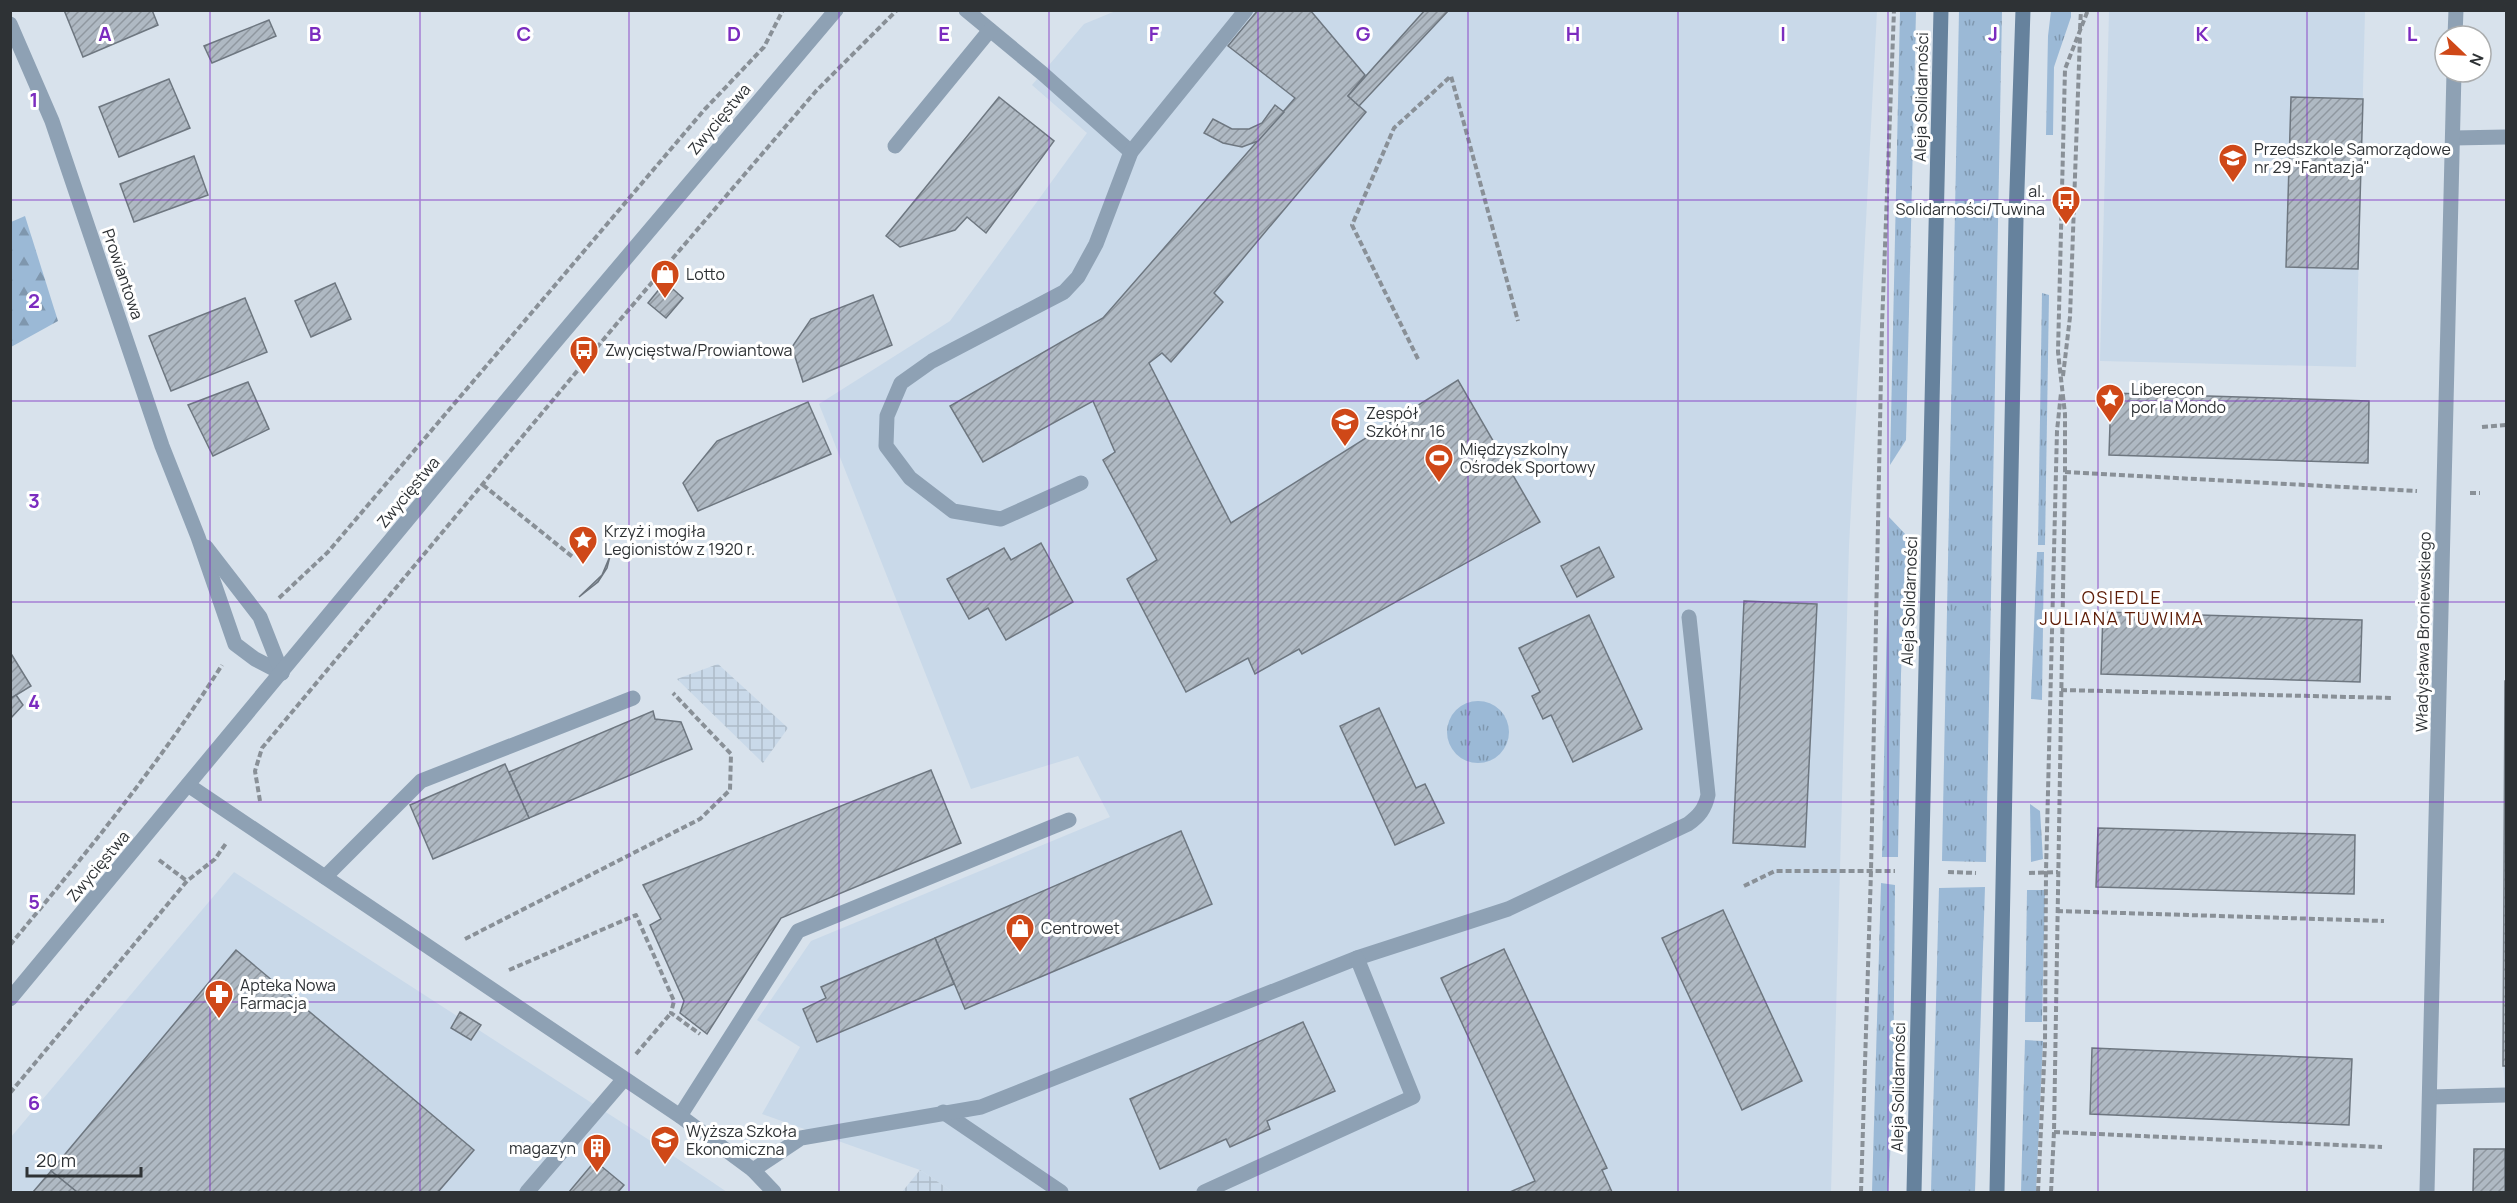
<svg xmlns="http://www.w3.org/2000/svg" width="2517" height="1203" viewBox="0 0 2517 1203" font-family="Manrope,sans-serif">
	<style>
		.built { fill: #c9d9e9 }
		.industrial { fill: url(#industrial-grid) }
		.grass { fill: url(#grass-tufts) }
		.forest { fill: url(#forest-firs) }
		.building { fill: url(#building-hatch); stroke: #6e7780; stroke-width: 1.5 }
		.lines { fill: none; stroke-linecap: round; stroke-linejoin: round }
		.path { stroke: #899097; stroke-width: 4; stroke-dasharray: 6 3; stroke-linecap: butt }
		.service { stroke: #8ea1b4; stroke-width: 15 }
		.minor { stroke: #8ea1b4; stroke-width: 15 }
		.tertiary { stroke: #8ea1b4; stroke-width: 15 }
		.secondary { stroke: #66829d; stroke-width: 15 }
		.grid { fill: none; stroke: #7b2cbf; stroke-width: 1.5; stroke-opacity: 0.55 }
		.labels { text-anchor: middle; stroke-width: 6; stroke-linejoin: round; paint-order: stroke }
		.street-label { font-size: 16px; fill: #2e3235; stroke: #fff }
		.poi-label { font-size: 16px; fill: #2e3235; stroke: #fff; text-anchor: start }
		.neighbourhood-label { font-size: 18px; letter-spacing: 1.5px; fill: #5d1c06; stroke: #fff }
		.grid-label { font-size: 20px; text-anchor: middle; font-weight: bold; fill: #7b2cbf; stroke: #fff; stroke-width: 6; stroke-linejoin: round; paint-order: stroke }
	</style>
	<defs>
		<pattern id="industrial-grid" width="8" height="8" patternUnits="userSpaceOnUse" patternTransform="scale(1.5)"><rect width="8" height="8" fill="#c9d9e9"/><path d="M0 4h8M4 0v8" fill="none" stroke="#adbbc8"/></pattern>
		<pattern id="grass-tufts" width="24" height="20" patternUnits="userSpaceOnUse" patternTransform="scale(1.5)"><rect width="24" height="20" fill="#9bb9d6"/><path d="M3 7l-1-3M5 7V3M7 7l1-3M15 17l-1-3M17 17v-4M19 17l1-3" fill="none" stroke="#7f97ae"/></pattern>
		<pattern id="forest-firs" width="22" height="20" patternUnits="userSpaceOnUse" patternTransform="scale(1.5)"><rect width="22" height="20" fill="#9bb9d6"/><path d="M5 1l3.5 6h-7zM16 11l3.5 6h-7z" fill="#7f97ae"/></pattern>
		<pattern id="building-hatch" width="6" height="6" patternUnits="userSpaceOnUse" patternTransform="scale(1.5)"><rect width="6" height="6" fill="#afb9c3"/><path d="M-1 1l2-2M0 6l6-6M5 7l2-2" fill="none" stroke="#8f979f"/></pattern>
	</defs>
	<rect width="100%" height="100%" fill="#d8e2ec"/>
	<g class="built">
		<polygon points="1118,10 1877,11 1849,546 1831,1192 953,1192 920,1170 762,1114 800,1047 757,1020 811,941 1110,817 1078,756 971,789 819,404 950,321 1087,133 1032,85 1084,24"/>
		<polygon points="2109,11 2365,11 2356,367 2100,361"/>
		<polygon points="2506,573 2506,1102 2503,1066"/>
		<polygon points="234,872 660,1147 727,1192 11,1192 11,1137"/>
	</g>
	<g class="industrial">
		<polygon points="718,664 788,728 763,763 677,679"/>
		<polygon points="920,1170 953,1192 902,1192"/>
	</g>
	<g class="grass">
		<polygon points="1900,11 1916,11 1906,440 1890,465"/>
		<polygon points="1959,11 2002,11 1986,862 1942,861"/>
		<polygon points="2051,11 2071,11 2071,17 2054,67 2053,135 2046,135 2048,36"/>
		<polygon points="2042,293 2049,295 2045,545 2038,545"/>
		<polygon points="1889,517 1907,536 1901,674 1898,857 1882,857"/>
		<polygon points="2037,552 2044,552 2042,700 2031,699"/>
		<circle cx="1478" cy="732" r="31"/>
		<polygon points="2030,804 2040,811 2043,859 2031,862"/>
		<polygon points="1881,883 1895,885 1893,1104 1888,1192 1872,1192"/>
		<polygon points="1985,887 1975,1192 1931,1192 1939,888"/>
		<polygon points="2027,890 2045,890 2042,1022 2025,1022"/>
		<polygon points="2025,1040 2043,1041 2036,1192 2021,1192"/>
	</g>
	<polygon class="forest" points="25,216 58,321 11,347 11,222"/>
	<g class="building">
		<polygon points="64,10 152,10 158,25 83,57"/>
		<polygon points="1258,10 1310,10 1365,75 1348,96 1366,112 1214,293 1223,302 1171,362 1162,353 1149,363 1231,523 1458,380 1540,522 1302,654 1299,649 1255,674 1248,658 1186,692 1127,579 1157,560 1103,460 1115,452 1093,401 983,462 950,406 1103,318 1295,98 1228,46"/>
		<polygon points="1425,10 1449,10 1359,106 1348,96"/>
		<polygon points="269,20 276,36 212,63 204,46"/>
		<polygon points="169,79 190,128 119,157 99,107"/>
		<polygon points="999,97 1054,141 986,233 967,217 955,230 900,247 886,236"/>
		<polygon points="2291,97 2363,99 2358,269 2286,267"/>
		<polygon points="1275,105 1284,112 1258,141 1242,147 1223,143 1204,133 1213,119 1232,129 1249,129 1262,123"/>
		<polygon points="194,156 208,195 134,222 120,184"/>
		<polygon points="665,282 683,298 666,318 648,303"/>
		<polygon points="335,283 351,319 311,337 295,301"/>
		<polygon points="873,295 892,345 803,382 792,347 811,319"/>
		<polygon points="245,298 267,352 171,391 149,336"/>
		<polygon points="248,382 269,429 213,456 188,405"/>
		<polygon points="2111,393 2369,401 2368,463 2109,455"/>
		<polygon points="808,402 831,454 698,511 683,483 717,441"/>
		<polygon points="1041,543 1073,602 1006,640 988,608 969,619 947,579 1004,548 1011,560"/>
		<polygon points="1599,547 1614,577 1577,597 1561,566"/>
		<polygon points="610,556 607,568 598,582 579,597 602,575"/>
		<polygon points="1744,601 1817,604 1805,847 1733,843"/>
		<polygon points="2103,612 2362,620 2360,682 2101,674"/>
		<polygon points="1589,615 1642,729 1573,762 1551,715 1543,719 1532,696 1540,692 1519,648"/>
		<polygon points="10,652 31,686 10,699"/>
		<polygon points="2505,681 2506,681 2506,1066 2503,1066"/>
		<polygon points="16,695 23,705 10,719 10,699"/>
		<polygon points="1379,708 1416,788 1425,784 1444,823 1395,845 1340,726"/>
		<polygon points="653,711 655,719 681,722 692,749 529,818 509,772"/>
		<polygon points="505,764 529,818 433,859 410,805"/>
		<polygon points="931,770 961,843 781,918 707,1034 680,1013 684,1001 650,925 661,919 643,885"/>
		<polygon points="2098,828 2355,835 2354,894 2096,887"/>
		<polygon points="1181,831 1212,904 965,1009 935,938"/>
		<polygon points="1723,910 1802,1081 1742,1110 1662,938"/>
		<polygon points="935,938 954,984 817,1042 803,1009 826,998 821,987"/>
		<polygon points="1504,949 1607,1168 1602,1170 1612,1192 1510,1192 1535,1181 1441,978"/>
		<polygon points="236,950 474,1150 438,1192 77,1192 51,1171"/>
		<polygon points="460,1012 481,1025 471,1040 451,1028"/>
		<polygon points="1303,1022 1335,1091 1267,1121 1270,1129 1230,1147 1226,1139 1160,1169 1130,1099"/>
		<polygon points="2092,1048 2352,1059 2349,1125 2090,1114"/>
		<polygon points="2474,1149 2505,1149 2505,1192 2473,1192"/>
		<polygon points="595,1161 624,1185 618,1192 569,1192"/>
		<polygon points="51,1171 77,1192 33,1192"/>
	</g>
	<g class="lines">
		<g class="path">
			<polyline points="2080,29 2081,10"/>
			<polyline points="1418,359 1352,225 1394,128 1451,76 1518,321"/>
			<polyline points="2063,376 2070,317 2080,36"/>
			<polyline points="2482,427 2506,425"/>
			<polyline points="2065,472 2417,491"/>
			<polyline points="483,485 574,558"/>
			<polyline points="2470,493 2480,493"/>
			<polyline points="279,598 328,552 705,109 764,47 783,10"/>
			<polyline points="2061,690 2392,698"/>
			<polyline points="260,801 255,771 262,748 619,321 816,91 897,10"/>
			<polyline points="159,860 187,881"/>
			<polyline points="1948,872 1976,873"/>
			<polyline points="2029,873 2058,872"/>
			<polyline points="1744,886 1775,871 1895,871"/>
			<polyline points="2057,911 2384,921"/>
			<polyline points="465,939 700,819 730,790 731,754 673,693"/>
			<path d="M10,945C85,855 159,764 222,665"/>
			<polyline points="509,970 636,915 674,1001 671,1013 700,1034"/>
			<polyline points="636,1054 671,1013"/>
			<polyline points="10,1093 187,881 215,859 227,842"/>
			<polyline points="2054,1132 2382,1147"/>
			<polyline points="1861,1192 1871,871 1882,325 1894,10"/>
			<polyline points="2038,1192 2045,1044 2046,872 2057,431 2061,393"/>
			<polyline points="2051,1192 2054,1132 2065,472 2065,414 2058,352 2065,69 2088,10"/>
		</g>
		<g class="service">
			<polyline points="966,10 1042,73 1131,152"/>
			<polyline points="2453,138 2506,137"/>
			<polyline points="895,146 990,30"/>
			<polyline points="1081,483 1001,519 953,511 910,478 886,446 887,416 901,383 932,361 1064,292 1078,277 1096,244 1131,152 1246,10"/>
			<polyline points="2430,1097 2506,1095"/>
			<polyline points="943,1112 1061,1192"/>
			<polyline points="680,1116 798,931 1069,820"/>
			<polyline points="527,1192 624,1079"/>
			<path d="M774,1192L753,1170L801,1138L981,1107L1357,958L1508,909L1688,824C1699,816 1705,809 1708,795L1689,617"/>
			<polyline points="1204,1192 1413,1097 1357,958"/>
		</g>
		<g class="minor">
			<polyline points="10,24 52,121 162,446 198,537 235,644 255,659 282,673"/>
			<polyline points="2455,36 2456,10"/>
			<polyline points="206,547 260,617 282,673"/>
			<polyline points="188,785 680,1116 753,1170"/>
			<polyline points="325,877 421,781 633,698"/>
			<polyline points="2427,1192 2454,72"/>
		</g>
		<polyline class="tertiary" points="10,999 550,348 836,10"/>
		<g class="secondary">
			<polyline points="1914,1192 1941,10"/>
			<polyline points="1997,1192 2016,219 2023,10"/>
		</g>
	</g>
	<path class="grid" d="M210,10V1192M420,10V1192M629,10V1192M839,10V1192M1049,10V1192M1258,10V1192M1468,10V1192M1678,10V1192M1888,10V1192M2098,10V1192M2307,10V1192M10,200H2506M10,401H2506M10,602H2506M10,802H2506M10,1002H2506"/>
	<defs>
		<g id="school-pin" transform="scale(1.5)"><path d="M0 17L-7.5 6A9.5 9.5 0 1 1 7.5 6Z" fill="#cf4818" stroke="#fff"/><path d="M0-5L7-2L0 1L-7-2ZM-4 1L0 2.5L4 1V4Q0 6-4 4Z" fill="#fff"/></g>
		<g id="bus-pin" transform="scale(1.5)"><path d="M0 17L-7.5 6A9.5 9.5 0 1 1 7.5 6Z" fill="#cf4818" stroke="#fff"/><path d="M-5-6H5V4H4V6H2V4H-2V6H-4V4H-5ZM-3.5-4V0h7V-4ZM-3.5 1.2v1.5H-2V1.2ZM2 1.2v1.5H3.5V1.2Z" fill="#fff"/></g>
		<g id="shop-pin" transform="scale(1.5)"><path d="M0 17L-7.5 6A9.5 9.5 0 1 1 7.5 6Z" fill="#cf4818" stroke="#fff"/><path d="M-5-2.5h2.3a2.7 3.5 0 0 1 5.4 0H5L5.5 6h-11ZM-1.5-2.5h3a1.5 2.3 0 0 0-3 0Z" fill="#fff"/></g>
		<g id="sight-pin" transform="scale(1.5)"><path d="M0 17L-7.5 6A9.5 9.5 0 1 1 7.5 6Z" fill="#cf4818" stroke="#fff"/><path d="M0-6L1.8-2.2L6-1.7L2.9 1.2L3.7 5.4L0 3.3L-3.7 5.4L-2.9 1.2L-6-1.7L-1.8-2.2Z" fill="#fff"/></g>
		<g id="stadium-pin" transform="scale(1.5)"><path d="M0 17L-7.5 6A9.5 9.5 0 1 1 7.5 6Z" fill="#cf4818" stroke="#fff"/><path d="M0-5a6.5 5 0 1 0 0 10a6.5 5 0 1 0 0-10ZM-3.5-1.8h7v3.6h-7Z" fill="#fff"/></g>
		<g id="pharmacy-pin" transform="scale(1.5)"><path d="M0 17L-7.5 6A9.5 9.5 0 1 1 7.5 6Z" fill="#cf4818" stroke="#fff"/><path d="M-2-6h4v4h4v4h-4v4h-4v-4h-4v-4h4Z" fill="#fff"/></g>
		<g id="university-pin" transform="scale(1.5)"><path d="M0 17L-7.5 6A9.5 9.5 0 1 1 7.5 6Z" fill="#cf4818" stroke="#fff"/><path d="M0-5L7-2L0 1L-7-2ZM-4 1L0 2.5L4 1V4Q0 6-4 4Z" fill="#fff"/></g>
		<g id="building-pin" transform="scale(1.5)"><path d="M0 17L-7.5 6A9.5 9.5 0 1 1 7.5 6Z" fill="#cf4818" stroke="#fff"/><path d="M-4-6H4V6H1V3H-1V6H-4ZM-2.5-4.3h1.7v1.8h-1.7ZM.8-4.3h1.7v1.8H.8ZM-2.5-1h1.7V.8h-1.7ZM.8-1h1.7V.8H.8Z" fill="#fff"/></g>
	</defs>
	<g fill-rule="evenodd">
		<use href="#school-pin" x="2233" y="158"/>
		<use href="#bus-pin" x="2066" y="200"/>
		<use href="#shop-pin" x="665" y="274"/>
		<use href="#bus-pin" x="584" y="350"/>
		<use href="#sight-pin" x="2110" y="398"/>
		<use href="#school-pin" x="1345" y="422"/>
		<use href="#stadium-pin" x="1439" y="458"/>
		<use href="#sight-pin" x="583" y="540"/>
		<use href="#shop-pin" x="1020" y="928"/>
		<use href="#pharmacy-pin" x="219" y="994"/>
		<use href="#university-pin" x="665" y="1140"/>
		<use href="#building-pin" x="597" y="1148"/>
	</g>
	<g class="labels">
		<g class="street-label">
			<text transform="translate(1921 97) rotate(-89)" y="6">Aleja Solidarności</text>
			<text transform="translate(719 119) rotate(-50)" y="6">Zwycięstwa</text>
			<text transform="translate(123 274) rotate(71)" y="6">Prowiantowa</text>
			<text transform="translate(408 492) rotate(-50)" y="6">Zwycięstwa</text>
			<text transform="translate(1909 601) rotate(-88)" y="6">Aleja Solidarności</text>
			<text transform="translate(2423 632) rotate(-89)" y="6">Władysława Broniewskiego</text>
			<text transform="translate(98 866) rotate(-50)" y="6">Zwycięstwa</text>
			<text transform="translate(1898 1087) rotate(-89)" y="6">Aleja Solidarności</text>
		</g>
		<g class="poi-label">
			<text x="2254" y="155">Przedszkole Samorządowe<tspan x="2254" dy="18">nr 29 "Fantazja"</tspan></text>
			<text x="2045" y="197" text-anchor="end">al.<tspan x="2045" dy="18">Solidarności/Tuwina</tspan></text>
			<text x="686" y="280">Lotto</text>
			<text x="605" y="356">Zwycięstwa/Prowiantowa</text>
			<text x="2131" y="395">Liberecon<tspan x="2131" dy="18">por la Mondo</tspan></text>
			<text x="1366" y="419">Zespół<tspan x="1366" dy="18">Szkół nr 16</tspan></text>
			<text x="1460" y="455">Międzyszkolny<tspan x="1460" dy="18">Ośrodek Sportowy</tspan></text>
			<text x="604" y="537">Krzyż i mogiła<tspan x="604" dy="18">Legionistów z 1920 r.</tspan></text>
			<text x="1041" y="934">Centrowet</text>
			<text x="240" y="991">Apteka Nowa<tspan x="240" dy="18">Farmacja</tspan></text>
			<text x="686" y="1137">Wyższa Szkoła<tspan x="686" dy="18">Ekonomiczna</tspan></text>
			<text x="576" y="1154" text-anchor="end">magazyn</text>
		</g>
		<g class="neighbourhood-label">
			<text x="2122" y="604">OSIEDLE<tspan x="2122" dy="21">JULIANA TUWIMA</tspan></text>
		</g>
	</g>
	<g class="grid-label">
		<text x="105" y="41">A</text>
		<text x="315" y="41">B</text>
		<text x="524" y="41">C</text>
		<text x="734" y="41">D</text>
		<text x="944" y="41">E</text>
		<text x="1154" y="41">F</text>
		<text x="1363" y="41">G</text>
		<text x="1573" y="41">H</text>
		<text x="1783" y="41">I</text>
		<text x="1993" y="41">J</text>
		<text x="2202" y="41">K</text>
		<text x="2412" y="41">L</text>
		<text x="34" y="107">1</text>
		<text x="34" y="308">2</text>
		<text x="34" y="508">3</text>
		<text x="34" y="709">4</text>
		<text x="34" y="909">5</text>
		<text x="34" y="1110">6</text>
	</g>
	<rect width="2517" height="1203" fill="none" stroke="#2e3235" stroke-width="24"/>
	<g transform="translate(2463 54) rotate(113)"><circle r="28" fill="#ffffff" stroke="#abadae" stroke-width="1.5"/>
	<path d="M0-4.5L10 22L0 15L-10 22Z" fill="#cf4818"/>
	<text y="-9" font-size="16" font-weight="bold" text-anchor="middle" fill="#2e3235">N</text>
	</g>
	<path d="M27 1167v9h114v-9" fill="none" stroke="#2e3235" stroke-width="3"/>
	<text x="36" y="1167" font-size="18" fill="#2e3235" stroke="#ffffff" stroke-width="4.5" paint-order="stroke">20 m</text>
</svg>
